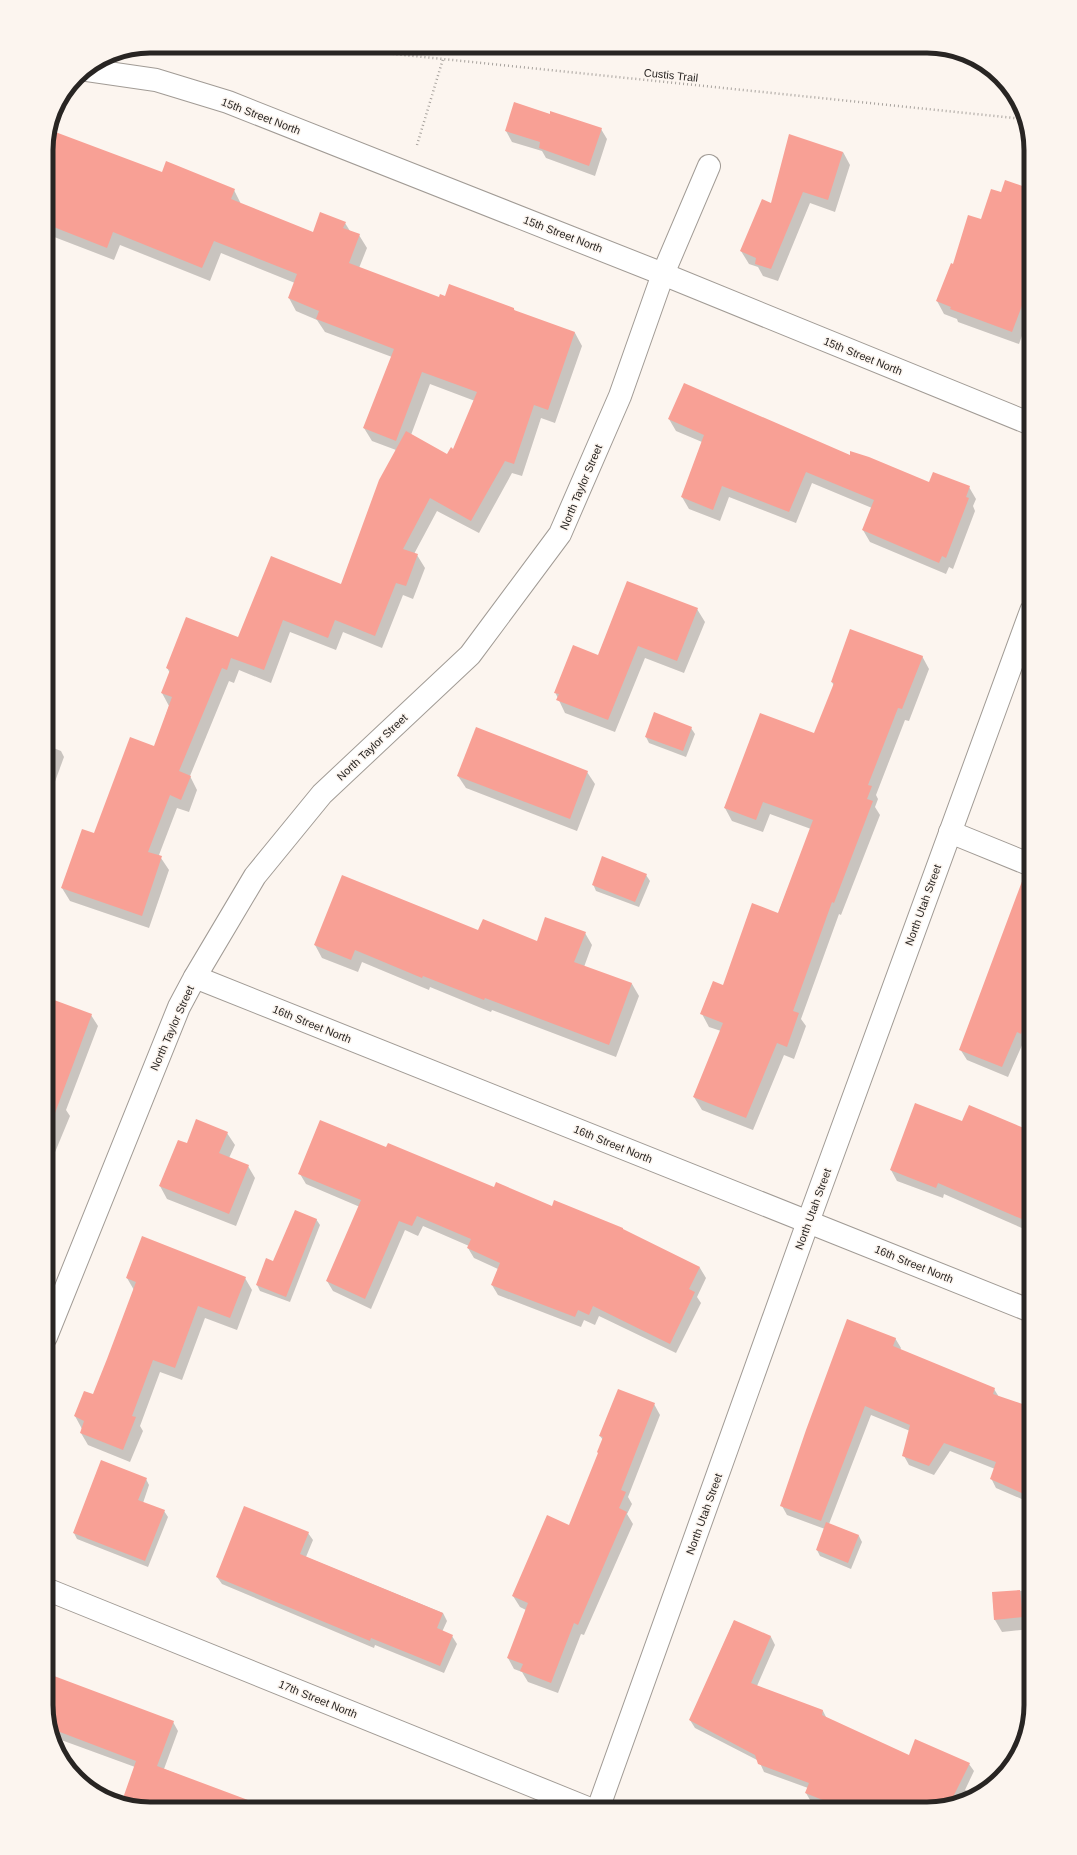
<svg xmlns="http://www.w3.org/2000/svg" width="1077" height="1855" viewBox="0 0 1077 1855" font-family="Helvetica,sans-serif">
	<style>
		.shadow { fill: #0003; fill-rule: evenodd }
		.building { fill: #f8a095 }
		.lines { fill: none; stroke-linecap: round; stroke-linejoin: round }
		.minor-casing { stroke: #a19b95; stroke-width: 24 }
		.path { stroke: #a8a39e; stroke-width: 2.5; stroke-dasharray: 1 3; stroke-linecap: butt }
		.minor { stroke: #fff; stroke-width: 22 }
		.labels { text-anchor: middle; stroke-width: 3; stroke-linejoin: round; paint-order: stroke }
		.street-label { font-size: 11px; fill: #282523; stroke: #fcf5ef }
		.rim { fill: none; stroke: #282523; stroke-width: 5 }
	</style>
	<rect width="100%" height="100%" fill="#fcf5ef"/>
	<g class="shadow">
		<polygon points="550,115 601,129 607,139 595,176 546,158 542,151 512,142 506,131"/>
		<path d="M50,131L162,174L234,190L241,204L314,233L345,223L350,231L359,235L367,248L359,268L439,298L446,297L514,309L515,312L575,333L582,346L555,423L541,418L522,476L512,473L479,533L437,511L414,554L417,555L425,568L413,599L403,595L382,648L343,632L336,650L290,632L271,683L239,670L234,683L229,681L190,776L197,790L189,812L177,808L159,855L169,870L149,928L70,901L62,888L95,834L155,747L169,706L162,693L170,673L167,668L239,638L341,585L396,450L372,441L364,428L392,357L325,332L317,320L296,311L289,298L295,283L221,253L210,281L120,245L114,260L49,235L46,230V144ZM430,384L475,401L454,450L447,456L411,435Z"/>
		<polygon points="843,152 850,165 835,212 810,203 778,281 763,276 758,267 749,264 741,251 772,204"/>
		<polygon points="1031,190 1031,311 1019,344 958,322 957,319 944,314 937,301 953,265 981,220 1002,193"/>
		<polygon points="669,419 851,456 929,484 969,487 976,499 973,506 975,511 953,569 949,567 946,574 870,542 863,530 872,508 812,483 796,523 729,497 720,521 689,509 682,497 702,442 676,431"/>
		<polygon points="697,609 705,622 684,673 645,658 615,732 565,713 555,692"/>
		<polygon points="922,656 929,669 909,721 905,720 876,795 878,799 875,807 880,815 841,915 839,914 801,1019 806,1026 794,1059 784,1055 753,1130 702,1110 694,1097 721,1031 709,1027 702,1014 778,914 811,829 770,814 763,832 732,821 725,808 815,734 834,686 832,682"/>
		<polygon points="691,728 695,734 686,757 649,743 646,737"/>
		<polygon points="46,745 61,751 64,757 53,787 46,784"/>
		<polygon points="587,772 595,784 577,831 466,788 458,776"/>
		<polygon points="646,875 650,881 639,907 596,891 593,884"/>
		<polygon points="1031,901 1031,1032 1027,1044 1023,1043 1008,1077 967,1060 960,1049"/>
		<polygon points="479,932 537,942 585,933 592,945 584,967 632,984 639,996 616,1057 492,1010 491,1012 430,987 429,990 362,962 358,972 322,958 315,945"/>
		<polygon points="46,998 91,1015 98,1026 66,1110 70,1116 46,1174"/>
		<polygon points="963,1123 1031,1132 1031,1232 944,1194 943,1198 897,1181 891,1170"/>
		<polygon points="227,1133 235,1145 229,1158 248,1166 255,1178 236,1226 167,1199 160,1186"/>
		<polygon points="387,1149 494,1189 624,1231 700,1268 706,1278 697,1297 701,1303 676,1353 599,1316 595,1325 584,1320 581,1327 498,1295 492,1285 498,1269 474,1258 468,1248 469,1246 423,1226 418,1236 405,1230 371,1309 333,1291 327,1281 360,1207 306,1184 300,1174"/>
		<polygon points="316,1219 320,1225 290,1302 260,1291 257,1285 274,1262"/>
		<polygon points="127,1278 245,1278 252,1290 237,1330 205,1318 182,1380 160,1372 140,1426 143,1431 130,1462 88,1445 81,1433 82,1429 75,1416 94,1396 134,1290"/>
		<polygon points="895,1338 901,1348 900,1350 994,1389 999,1397 1031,1408 1031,1503 996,1488 991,1478 995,1469 950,1451 934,1475 909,1465 904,1456 910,1431 871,1415 829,1524 859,1536 862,1542 851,1569 820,1556 817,1550 825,1529 787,1515 782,1506"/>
		<polygon points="654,1404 660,1415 628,1497 632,1504 627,1514 633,1524 584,1635 581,1634 558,1693 528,1682 522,1672 514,1669 508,1658 526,1610 520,1607 513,1596 570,1526 599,1454 603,1440 600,1436"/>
		<polygon points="146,1479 149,1485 143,1503 164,1511 168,1517 148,1567 77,1539 74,1533"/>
		<polygon points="308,1533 313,1540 306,1557 443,1613 447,1621 442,1632 452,1636 457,1644 444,1673 375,1645 374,1648 222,1584 217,1577"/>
		<polygon points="1031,1590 1031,1629 1002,1632 995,1620 993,1593"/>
		<polygon points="734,1621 771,1637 775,1645 757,1686 823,1711 827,1719 909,1756 969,1764 974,1771 965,1790 977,1795 973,1798 927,1809 825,1809 826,1807 810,1800 806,1793 808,1788 764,1772 759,1761 695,1728 690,1720"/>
		<polygon points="46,1705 173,1722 178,1731 164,1769 266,1809 144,1809 123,1802 135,1767 53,1737"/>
	</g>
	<g class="building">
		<polygon points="514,102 550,114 550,111 602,128 589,166 539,148 540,142 505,131"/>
		<polygon points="50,130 162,172 166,161 235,189 231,199 313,232 320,212 346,222 343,228 360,234 349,263 439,297 440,294 445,296 449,284 514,308 514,310 575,332 548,410 534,405 514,464 505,461 471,521 430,498 403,549 418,554 406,586 396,583 375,636 335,620 328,638 283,620 264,670 231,658 227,670 222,668 179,771 191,776 181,800 170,795 148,852 162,856 142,916 61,888 82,829 94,833 130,737 154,746 172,697 161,693 170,670 166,668 186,617 238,637 271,556 341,584 379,480 406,431 447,454 451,447 453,449 477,392 422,372 396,441 363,428 394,349 316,319 319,311 288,298 297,274 214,241 202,268 113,232 107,248 46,224 46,144"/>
		<polygon points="789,134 843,152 828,200 803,192 771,269 755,264 756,258 740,251 762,199 771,203"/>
		<polygon points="1005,180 1031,189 1031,282 1012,332 950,309 951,307 936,301 951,263 953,264 968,215 981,219 991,189 1001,192"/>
		<polygon points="684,383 850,455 850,451 869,457 929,482 933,472 970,486 966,497 969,498 946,558 942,556 939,563 862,530 874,500 806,472 789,512 722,486 713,510 681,497 704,435 668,419"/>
		<polygon points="627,581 698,608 677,661 638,646 608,720 556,700 559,694 554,693 573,645 598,655"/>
		<polygon points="850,629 923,656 902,709 898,708 868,785 872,786 867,799 873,801 834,903 832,902 793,1011 799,1013 787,1047 777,1043 746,1118 693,1097 723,1023 700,1014 713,981 723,985 752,903 778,913 813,820 763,802 756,820 724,808 760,713 814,733 834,683 831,682"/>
		<polygon points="654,712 692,727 683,751 645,737"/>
		<polygon points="476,727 588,771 570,819 457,776"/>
		<polygon points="602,856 647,874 635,902 592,885"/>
		<polygon points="342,875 478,930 483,919 537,941 545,917 586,932 574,962 632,983 609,1045 485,998 484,1000 423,976 422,978 355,950 351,960 314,945"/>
		<polygon points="1024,876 1031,877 1031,1006 1021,1034 1017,1032 1002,1067 959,1050"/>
		<polygon points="46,997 92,1014 49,1129 46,1128"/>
		<polygon points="915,1103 962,1121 969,1105 1031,1131 1031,1223 938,1183 936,1188 890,1170"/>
		<polygon points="196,1119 228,1132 219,1153 249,1165 229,1214 159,1186 178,1140 187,1143"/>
		<polygon points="320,1120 386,1147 388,1143 494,1187 496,1182 552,1206 554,1200 623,1228 623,1229 700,1267 689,1289 695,1292 670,1344 593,1306 589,1315 578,1310 575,1317 491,1285 500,1263 467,1248 471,1239 417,1216 412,1226 399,1221 365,1299 326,1281 361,1200 298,1174"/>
		<polygon points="295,1210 317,1219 286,1297 256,1285 266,1258 273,1261"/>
		<polygon points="142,1236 246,1277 230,1318 198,1306 175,1368 153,1360 132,1416 136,1417 123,1450 80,1433 84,1421 74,1416 84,1391 93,1394 107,1359 136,1282 126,1278"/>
		<polygon points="847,1319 896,1338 893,1346 995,1388 993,1394 1031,1407 1031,1497 990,1479 996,1462 944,1443 929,1466 902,1456 910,1425 865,1406 821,1521 780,1506 806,1430"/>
		<polygon points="618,1389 655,1403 621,1490 626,1492 619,1508 627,1512 578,1625 574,1623 551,1683 520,1671 523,1664 507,1658 528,1603 512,1596 547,1515 569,1525 598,1453 597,1452 603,1437 599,1436"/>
		<polygon points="101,1460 147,1478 138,1500 165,1510 145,1561 73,1533"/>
		<polygon points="244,1506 309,1532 300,1554 443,1613 437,1628 453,1635 440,1666 371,1638 370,1641 216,1577"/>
		<polygon points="826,1522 859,1535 848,1563 816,1550"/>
		<polygon points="1020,1590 1023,1617 994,1620 992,1592"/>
		<polygon points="734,1620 771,1636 751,1683 823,1710 822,1715 909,1755 915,1739 970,1763 950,1803 926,1809 824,1809 828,1802 805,1793 809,1783 758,1764 755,1755 689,1720"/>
		<polygon points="46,1673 174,1721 157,1766 264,1806 263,1809 144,1809 122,1801 136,1761 52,1729 46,1705"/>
	</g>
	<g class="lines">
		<g class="minor-casing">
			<g id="minor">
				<polyline points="87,70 156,80 228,102 663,274 1031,424"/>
				<polyline points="950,832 1031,865"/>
				<polyline points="195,977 1031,1311"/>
				<polyline points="46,1337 179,1007 195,977 255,876 322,794 470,655 560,534 620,396 663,274 709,166"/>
				<polyline points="46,1589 590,1809"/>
				<polyline points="598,1809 808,1222 1031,611"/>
			</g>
		</g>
		<g class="path">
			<polyline points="317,46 1024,119"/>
			<polyline points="417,145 443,59"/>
		</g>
		<use href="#minor" class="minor"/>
	</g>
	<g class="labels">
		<g class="street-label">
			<text transform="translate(671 75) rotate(6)" y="4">Custis Trail</text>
			<text transform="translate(261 116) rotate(21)" y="4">15th Street North</text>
			<text transform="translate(563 234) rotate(21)" y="4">15th Street North</text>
			<text transform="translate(863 356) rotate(22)" y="4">15th Street North</text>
			<text transform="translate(581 487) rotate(-67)" y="4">North Taylor Street</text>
			<text transform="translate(372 747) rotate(-43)" y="4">North Taylor Street</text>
			<text transform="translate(923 905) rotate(-70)" y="4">North Utah Street</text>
			<text transform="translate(312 1024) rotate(22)" y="4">16th Street North</text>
			<text transform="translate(172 1028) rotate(-66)" y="4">North Taylor Street</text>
			<text transform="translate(613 1144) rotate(22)" y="4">16th Street North</text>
			<text transform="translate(813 1209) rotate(-70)" y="4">North Utah Street</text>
			<text transform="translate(914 1264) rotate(22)" y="4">16th Street North</text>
			<text transform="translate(704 1514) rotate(-70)" y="4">North Utah Street</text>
			<text transform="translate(318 1699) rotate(22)" y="4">17th Street North</text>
		</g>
	</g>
	<path d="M0 0H1077V1855H0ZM150 53H927A97 97 0 0 1 1024 150V1705A97 97 0 0 1 927 1802H150A97 97 0 0 1 53 1705V150A97 97 0 0 1 150 53Z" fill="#fcf5ef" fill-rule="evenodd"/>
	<path class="rim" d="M150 53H927A97 97 0 0 1 1024 150V1705A97 97 0 0 1 927 1802H150A97 97 0 0 1 53 1705V150A97 97 0 0 1 150 53Z"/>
</svg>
